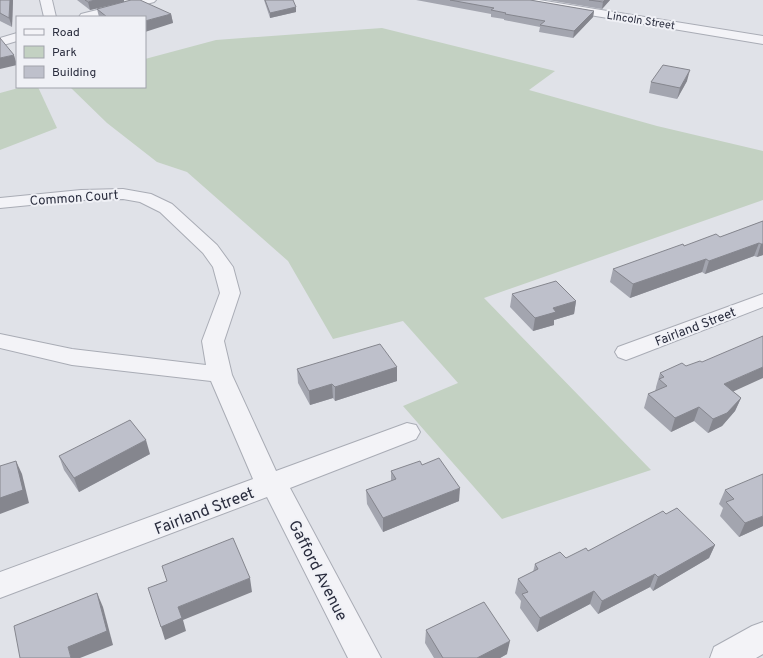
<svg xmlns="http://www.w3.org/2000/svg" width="763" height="658" viewBox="0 0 763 658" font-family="Overpass,sans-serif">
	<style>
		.green { fill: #c3d1c2 }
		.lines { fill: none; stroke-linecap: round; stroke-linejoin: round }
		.minor-casing { stroke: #a9acb5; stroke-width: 2 }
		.tertiary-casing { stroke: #a9acb5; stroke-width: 2 }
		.minor { fill: #f3f3f7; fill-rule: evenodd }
		.tertiary { fill: #f3f3f7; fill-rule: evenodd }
		.wall { fill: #a3a5af }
		.shaded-wall { fill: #85868e }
		.building { fill: #bec0cb; stroke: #85868e }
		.labels { text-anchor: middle; stroke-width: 4; stroke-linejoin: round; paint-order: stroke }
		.far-street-label { font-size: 11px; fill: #2a2d3e; stroke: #f0f1f6 }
		.street-label { font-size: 13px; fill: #2a2d3e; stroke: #f0f1f6 }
		.near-street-label { font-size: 16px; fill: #2a2d3e; stroke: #f0f1f6 }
	</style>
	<rect width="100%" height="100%" fill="#e0e2e8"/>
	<g class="green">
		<polygon points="382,28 555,71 529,90 657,126 763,151 763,200 484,298 651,470 502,519 403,406 458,383 403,321 333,339 288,261 187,172 157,162 107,123 70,87 145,87 145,59 216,40"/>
		<polygon points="22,87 38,87 57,128 0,150 0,93"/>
	</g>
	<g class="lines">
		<g class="minor-casing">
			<g id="minor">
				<polygon points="40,0 52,0 56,17 44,17"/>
				<polygon points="123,189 151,194 172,204 217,245 233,267 240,293 224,341 232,375 276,471 407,423 416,425 420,432 416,439 290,488 381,658 348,658 267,497 0,598 0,572 253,479 211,381 72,365 0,348 0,334 72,349 206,365 202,341 220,293 213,267 203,253 160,212 140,202 123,199 81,200 0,208 0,198 81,190"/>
				<polygon points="763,294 763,307 634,357 626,360 618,357 615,352 618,347"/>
				<polygon points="763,622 763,654 756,658 710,658 714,647 752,626"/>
			</g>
		</g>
		<g class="tertiary-casing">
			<g id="tertiary">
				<polygon points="137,0 156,0 154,2 99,17 79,17 81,14"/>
				<polygon points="512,0 539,0 763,36 763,44 518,3 514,2"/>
				<polygon points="17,33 17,41 0,46 0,38"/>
			</g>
		</g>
		<use href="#minor" class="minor"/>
		<use href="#tertiary" class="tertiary"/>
	</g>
	<g class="wall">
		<polygon points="0,0 13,0 12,27 0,21"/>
		<polygon points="77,0 124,0 124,2 90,10"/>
		<polygon points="264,0 293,0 296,12 270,18"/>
		<polygon points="416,0 530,0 594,11 593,17 573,38 539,32 540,27 504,20 504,19 491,17 491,14"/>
		<polygon points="548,0 610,0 602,9"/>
		<polygon points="97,9 171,14 173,23 145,17 99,17"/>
		<polygon points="687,81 677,99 649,93 651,82"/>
		<polygon points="763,221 763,255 757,257 754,256 705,274 702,272 630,298 610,282 613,269 684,246 720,237"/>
		<polygon points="512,294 576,301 574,314 554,320 554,325 533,331 510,307"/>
		<polygon points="686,366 733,391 741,398 735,411 722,426 708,433 694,421 671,432 644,408 648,394 655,391 656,388 656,387 660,373"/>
		<polygon points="397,367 397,381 335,401 333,398 310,405 298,383 297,369"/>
		<polygon points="150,454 79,492 64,470 59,456"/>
		<polygon points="422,465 459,501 383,532 367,504 366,490 391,481 391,471"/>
		<polygon points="725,490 763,526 739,537 720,516 723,508 719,504"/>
		<polygon points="666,514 715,545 709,558 653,591 650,587 598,614 590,604 537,632 520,608 521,601 515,593 518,579 533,572 535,564 566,558 588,551"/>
		<polygon points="426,630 507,654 500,658 434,658 425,643"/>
	</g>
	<g class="shaded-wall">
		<polygon points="10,0 13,0 12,27 9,18"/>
		<polygon points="95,0 124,0 124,2 90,10 88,2"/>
		<polygon points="605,0 610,0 602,9 603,2"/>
		<polygon points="296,7 296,12 270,18 270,13"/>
		<polygon points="594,11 593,17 573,38 574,31"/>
		<polygon points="171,14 173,23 145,32 145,21"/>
		<polygon points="14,55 17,65 0,69 0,58"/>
		<polygon points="690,70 687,81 677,99 680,88"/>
		<polygon points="759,243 754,256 705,274 709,261"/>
		<polygon points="761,244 763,244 763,255 757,257"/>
		<polygon points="706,259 702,272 630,298 633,284"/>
		<polygon points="576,301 574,314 554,320 554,325 533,331 535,318 553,308"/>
		<polygon points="397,367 397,381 335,401 335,387"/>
		<polygon points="763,367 763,378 719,398 724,384"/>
		<polygon points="332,384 333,398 310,405 309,391"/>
		<polygon points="741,398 735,411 722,426 708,433 713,419"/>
		<polygon points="699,407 694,421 671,432 675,418"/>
		<polygon points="146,440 150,454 79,492 74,478"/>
		<polygon points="16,461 22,474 29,503 0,514 0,498"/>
		<polygon points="460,488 459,501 383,532 383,518"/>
		<polygon points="763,516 763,526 739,537 745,523"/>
		<polygon points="715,545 709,558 653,591 658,577"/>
		<polygon points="655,574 650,587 598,614 602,601"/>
		<polygon points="250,578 252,592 183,620 186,631 165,640 161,627 178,607"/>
		<polygon points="594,591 590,604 537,632 540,618"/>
		<polygon points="97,593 103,607 113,645 80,658 71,658 68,647"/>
		<polygon points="510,641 507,654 500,658 477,658"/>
	</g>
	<g class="building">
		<polygon points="0,0 10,0 9,18 0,13"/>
		<polygon points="85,0 95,0 88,2"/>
		<polygon points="131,0 140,0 171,14 145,21 145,17 107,17 97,9"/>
		<polygon points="265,0 293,0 296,7 270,13"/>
		<polygon points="450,0 530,0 594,11 574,31 540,25 545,21 505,14 506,13 491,10 494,8"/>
		<polygon points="589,0 605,0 603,2"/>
		<polygon points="0,38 14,55 0,58"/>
		<polygon points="663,65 690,70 680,88 651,82"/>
		<polygon points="763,221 763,244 761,244 759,243 709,261 706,259 633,284 613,269 683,244 684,246 716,234 720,237"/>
		<polygon points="556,281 576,301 553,308 556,312 535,318 512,294"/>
		<polygon points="763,336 763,367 724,384 741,398 727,413 713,419 699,407 675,418 648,394 667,386 659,379 664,377 660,373 682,363 686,366 700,361 702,362"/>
		<polygon points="380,344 397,367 335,387 332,384 309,391 297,369"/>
		<polygon points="130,420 146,440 74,478 59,456"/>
		<polygon points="439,458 460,488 383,518 366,490 396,479 391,471 420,461 422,465"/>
		<polygon points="16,461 23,490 0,498 0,466"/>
		<polygon points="763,474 763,516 745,523 726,502 734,499 725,490"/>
		<polygon points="677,508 715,545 658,577 655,574 602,601 594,591 540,618 522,594 528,592 518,579 538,569 535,564 560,552 566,558 586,548 588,551 663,511 666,514"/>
		<polygon points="233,538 250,578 178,607 182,618 161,627 148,588 167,581 162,566"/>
		<polygon points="97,593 107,631 68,647 71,658 20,658 14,626"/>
		<polygon points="484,602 510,641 477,658 443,658 426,630"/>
	</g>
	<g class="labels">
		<g class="far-street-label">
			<text transform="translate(641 20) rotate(9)" y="4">Lincoln Street</text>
		</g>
		<g class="street-label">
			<text transform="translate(74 197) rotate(-4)" y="5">Common Court</text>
			<text transform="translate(695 326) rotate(-21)" y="5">Fairland Street</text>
		</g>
		<g class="near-street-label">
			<text transform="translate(204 510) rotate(-21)" y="6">Fairland Street</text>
			<text transform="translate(319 570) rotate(63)" y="6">Gafford Avenue</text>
		</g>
	</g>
	<rect x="16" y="16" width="130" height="72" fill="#f0f1f6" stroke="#a1a3ac"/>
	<rect x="24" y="29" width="20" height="6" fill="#f3f3f7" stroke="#a1a3ac"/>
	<text x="52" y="36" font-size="12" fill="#2a2d3e">Road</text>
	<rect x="24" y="46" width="20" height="12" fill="#c3d1c2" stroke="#a1a3ac"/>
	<text x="52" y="56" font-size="12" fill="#2a2d3e">Park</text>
	<rect x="24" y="66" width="20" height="12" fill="#bec0cb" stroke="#a1a3ac"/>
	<text x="52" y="76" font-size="12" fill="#2a2d3e">Building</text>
</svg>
